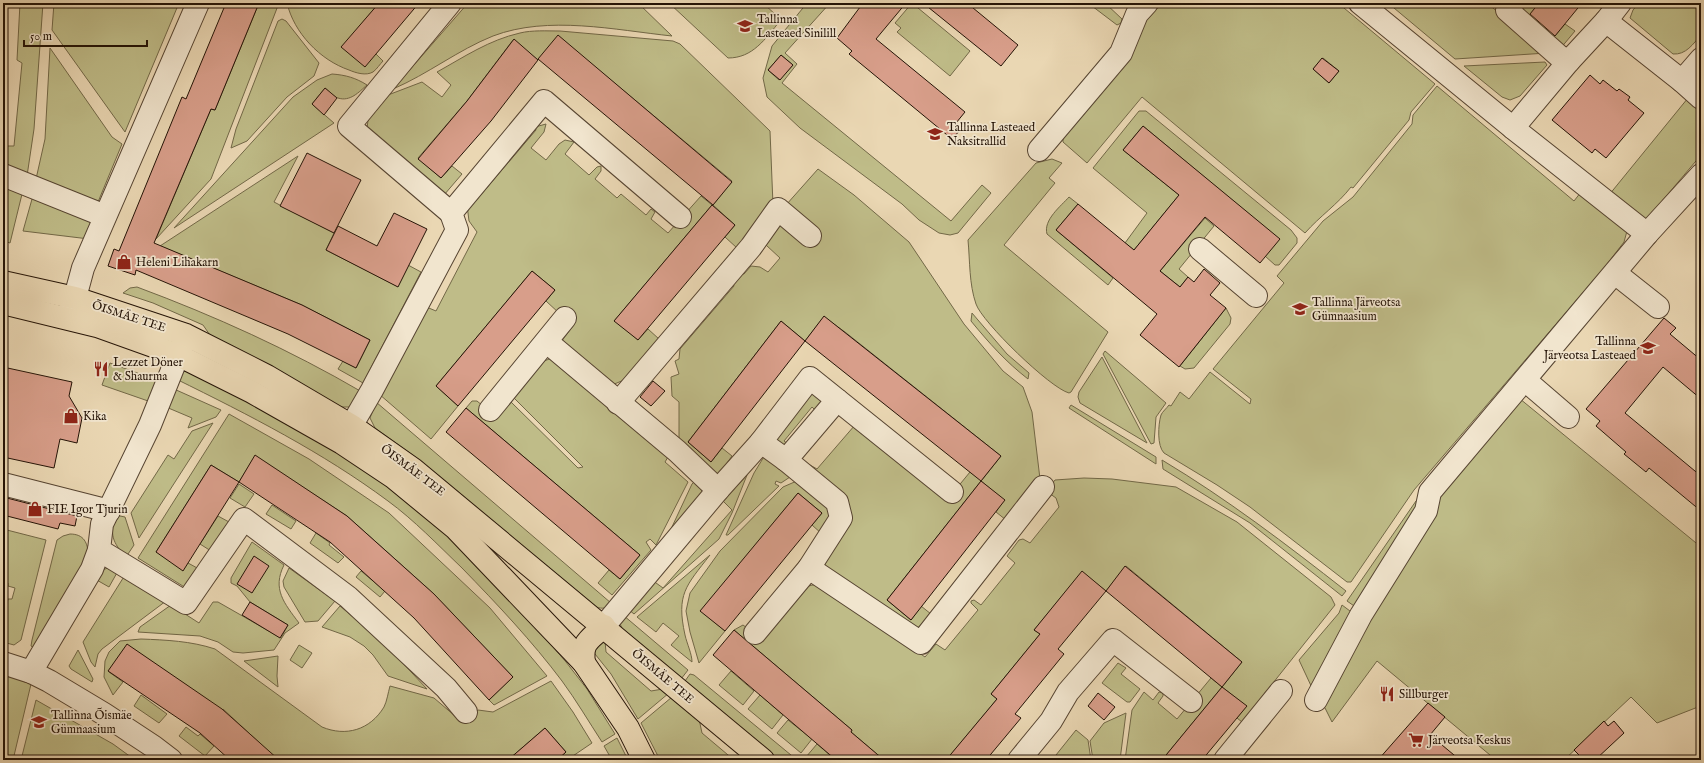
<svg xmlns="http://www.w3.org/2000/svg" width="1704" height="763" viewBox="0 0 1704 763" font-family="'IM FELL English',serif">
	<style>
		.green { fill: #bfbc88; stroke: #726847; fill-rule: evenodd }
		.building { fill: #d89e8a; stroke: #241306 }
		.lines { fill: none; stroke-linecap: round; stroke-linejoin: round }
		.minor-casing { stroke: #564431; stroke-width: 24 }
		.major-casing { stroke: #241306; stroke-width: 24 }
		.minor { stroke: #f1e5ce; stroke-width: 22 }
		.major { stroke: #ead7b3; stroke-width: 22 }
		.labels { text-anchor: middle; stroke-width: 3.5; stroke-linejoin: round; paint-order: stroke }
		.poi-label { font-size: 12px; fill: #241306; stroke: #f1e5ce; text-anchor: start }
		.street-label { font-size: 12px; fill: #241306; stroke: #f1e5ce }
	</style>
	<rect width="100%" height="100%" fill="#ead7b3"/>
	<filter id="stains"><feTurbulence type="fractalNoise" baseFrequency=".005" numOctaves="4"/><feColorMatrix values="0 0 0 0 .2 0 0 0 0 .09 0 0 0 0 .02 0 0 0 .5 -.17"/></filter>
	<radialGradient id="worn" r=".72"><stop offset=".6" stop-color="#630" stop-opacity="0"/><stop offset="1" stop-color="#630" stop-opacity=".3"/></radialGradient>
	<g class="green">
		<polygon points="20,3 43,3 34,129 27,176 3,166 3,146 14,146 22,63 17,60"/>
		<polygon points="54,3 179,3 125,132 52,30"/>
		<polygon points="259,3 279,3 211,179 156,239 211,109 215,110"/>
		<path d="M287,3H379L342,47L376,54L383,61C380,64 377,69 373,72C366,76 356,73 349,70C320,60 294,33 287,3Z"/>
		<path d="M468,3H638L672,36C615,30 548,15 493,36C458,50 428,74 393,89Z"/>
		<path d="M669,3H763L777,16L780,21C765,39 753,58 728,58Z"/>
		<path d="M807,3H830L785,53L797,64L782,83L951,221L982,185L991,193L958,233L950,235L939,233L919,220L902,204L800,128L767,97L763,78L772,46ZM781,55L793,65L779,80L768,70Z"/>
		<polygon points="912,3 970,51 950,76 897,32 901,28 895,23"/>
		<polygon points="1088,3 1105,3 1122,19 1121,23 1117,25"/>
		<path d="M1162,3H1338L1435,84L1411,112L1409,120L1353,188L1351,187C1338,204 1320,216 1305,233L1142,97L1087,163L1063,142V136L1138,30ZM1323,58L1339,71L1329,83L1313,69Z"/>
		<polygon points="1388,3 1487,3 1547,53 1455,59"/>
		<polygon points="1519,3 1539,3 1528,17 1553,38 1565,24 1575,31 1560,49 1521,18"/>
		<path d="M1639,3H1701V35C1693,44 1686,55 1673,54L1630,18L1633,10Z"/>
		<polygon points="282,19 286,21 319,63 314,76 287,97 247,141 231,148 236,129 278,21"/>
		<path d="M560,31L673,41L680,44L770,131L773,205L737,248L725,237L735,225L713,205L732,181L558,36L538,60L513,40L467,101L418,158L441,178L452,166L462,174L444,195L367,129L368,120L388,95L422,82L442,97L451,85L437,72C464,57 489,40 520,33C532,30 547,31 560,31Z"/>
		<polygon points="50,48 112,137 122,144 98,202 36,179 45,139"/>
		<polygon points="1545,62 1547,65 1520,96 1510,100 1502,97 1464,66"/>
		<path d="M332,74C346,75 356,78 367,85C359,92 350,102 338,98C334,97 329,91 325,88L312,104L334,123L174,228L293,97L317,80Z"/>
		<path d="M1437,86L1574,201L1581,192L1627,231L1624,242L1604,268L1414,490L1351,582H1347L1250,507L1217,485L1164,453C1157,446 1158,425 1161,415C1162,412 1167,408 1169,405L1171,406L1180,392L1189,399L1210,372L1250,404L1251,399L1213,369L1284,283L1277,276L1323,221L1353,197L1412,124L1413,115Z"/>
		<polygon points="1688,98 1701,108 1701,155 1646,220 1609,195"/>
		<polygon points="1139,111 1146,111 1291,230 1297,238 1297,243 1279,265 1275,265 1265,256 1279,239 1143,126 1123,150 1179,195 1134,250 1125,243 1147,213 1093,168"/>
		<polygon points="546,124 544,132 531,148 546,160 559,144 565,140 574,142 565,154 589,175 597,167 601,166 601,171 595,179 617,198 621,194 646,215 651,209 655,212 651,219 668,233 701,196 712,205 615,320 638,340 648,329 659,339 624,380 612,385 561,342 573,326 546,301 555,290 532,271 436,386 458,406 431,439 379,394 424,306 436,311 477,232 469,221 467,205 473,204 536,130 535,127"/>
		<polygon points="298,156 274,202 334,233 326,250 397,286 408,265 421,272 363,383 338,369 343,361 356,368 370,340 302,305 160,246"/>
		<path d="M1052,159L1062,163L1049,178L1055,183L1004,245L1108,332L1071,392L1069,393C1050,388 982,322 976,304C969,284 970,261 968,240L1036,163Z"/>
		<polygon points="818,169 854,195 909,242 964,324 1003,371 1023,387 1032,412 1040,479 1006,520 996,512 1004,500 981,481 887,600 911,620 921,606 931,614 918,628 824,566 846,527 803,461 817,469 855,425 947,500 970,472 982,480 1001,456 845,332 824,317 805,341 781,321 688,442 711,462 722,448 732,456 717,477 679,446 679,402 672,396 671,377 679,374 675,361 679,359 680,349 734,286 733,282 739,274 744,274 751,266 760,267 768,272 780,258 766,245 763,238 786,205"/>
		<polygon points="3,182 23,190 10,243 4,241 7,201 3,201"/>
		<polygon points="34,192 99,219 89,239 23,231"/>
		<path d="M1069,197L1078,204L1056,230L1113,278L1108,285L1047,234C1043,220 1061,206 1069,197Z"/>
		<polygon points="1205,218 1214,226 1179,269 1188,277 1180,287 1160,271"/>
		<path d="M137,287C215,316 290,350 362,392L351,407H341L212,338L203,325L153,303L123,293L130,288Z"/>
		<polygon points="1226,308 1231,318 1230,324 1194,368 1185,369 1180,366"/>
		<path d="M972,313L1007,354L1029,373L1028,379C1006,362 989,343 971,321Z"/>
		<polygon points="1105,351 1166,403 1156,417 1154,443 1151,444 1103,354"/>
		<polygon points="1102,357 1147,443 1080,403 1078,397 1079,392"/>
		<polygon points="552,358 668,457 665,462 688,482 656,545 650,539 646,542 651,550 612,595 598,583 609,570 620,579 640,555 466,408 472,401 477,401 496,417 510,401 578,468 583,467 513,397 544,361"/>
		<polygon points="110,363 159,381 151,402 102,385"/>
		<path d="M191,369L372,473L439,526L530,620L566,662L587,689L615,734L602,742C589,722 576,700 562,681C532,641 497,604 462,568C438,545 414,520 388,501C322,452 249,415 176,379L182,372Z"/>
		<polygon points="174,389 221,410 216,417 188,428 192,418 166,407"/>
		<polygon points="815,393 824,401 817,412 812,407 784,441 788,444 781,448 777,446 776,434 808,395"/>
		<polygon points="1514,394 1701,547 1701,704 1698,707 1657,723 1631,697 1564,760 1496,760 1377,661 1332,722 1325,708 1316,700 1426,511"/>
		<path d="M376,402L611,603C606,609 603,609 596,607L418,459L375,428L370,418Z"/>
		<polygon points="1071,405 1156,457 1156,464 1069,408"/>
		<polygon points="229,414 309,459 389,513 490,608 547,676 494,705 489,700 513,677 434,594 347,516 255,456 239,482 211,465 156,552 188,563 199,569 186,588 138,558"/>
		<polygon points="213,423 139,538 131,513 168,455 174,459 192,431"/>
		<polygon points="765,455 793,475 781,483 776,481 775,484 779,486 728,535 726,535 754,473"/>
		<path d="M1162,460C1227,499 1286,544 1346,591L1342,596L1250,523L1163,469Z"/>
		<polygon points="747,475 732,513 719,539 634,614 628,609 652,580 663,588 732,510 723,501"/>
		<path d="M1084,478L1112,479L1176,487L1237,522L1331,597L1335,605L1242,722L1237,718L1246,706L1222,687L1162,760H1125L1132,710L1144,692L1153,700L1159,692L1163,693V696L1158,703L1177,719L1211,678L1222,687L1242,662L1126,566L1106,591L1082,572L1034,630L1040,634L991,694L997,699L948,758L950,760H884L851,732L852,730L734,630L743,625L762,639L805,588C812,584 816,584 824,587L925,657L936,644L945,650L978,610L971,603V601L974,600L981,605L1015,563L1007,556L1019,540L1023,539L1030,543L1059,507L1056,498L1046,491L1055,480Z"/>
		<polygon points="799,480 832,510 822,534 812,525 822,513 798,493 701,611 725,631 699,663 690,632 686,611 690,593 720,551 783,487"/>
		<polygon points="695,481 703,492 671,529 692,484"/>
		<polygon points="239,484 254,494 245,507 230,498"/>
		<polygon points="1416,501 1421,504 1357,608 1347,601"/>
		<polygon points="272,505 296,521 291,529 266,514"/>
		<path d="M115,515L125,517L134,545L126,557C112,542 110,535 115,515Z"/>
		<polygon points="218,516 229,522 211,551 200,544"/>
		<polygon points="3,529 46,540 21,640 14,645 3,642 3,622 8,599 12,599 15,588 8,586 8,583 3,582"/>
		<polygon points="316,533 330,543 329,545 344,557 338,563 310,543"/>
		<path d="M70,534C84,534 88,543 88,555L34,648L31,646L32,640L57,540L63,536Z"/>
		<path d="M252,542L284,565C272,589 284,603 299,623L285,633L274,650L243,653L233,652L218,642L200,636L138,632L140,627L171,605L199,623L213,602H218L281,638L288,625L250,602L237,586L231,583V578Z"/>
		<path d="M710,555C686,586 676,594 685,635C687,644 692,654 692,662L671,645L679,636L663,623L656,632L637,617Z"/>
		<polygon points="108,568 118,571 109,587 95,579 102,570"/>
		<polygon points="289,568 335,601 318,621 305,622 284,587 283,581"/>
		<polygon points="361,571 385,591 380,597 356,577"/>
		<polygon points="125,575 166,601 102,649 98,654 95,667 91,662 83,642"/>
		<polygon points="1342,605 1354,614 1313,690 1299,660 1339,613"/>
		<polygon points="340,606 383,642 427,689 388,676 373,655 364,646 350,637 322,627"/>
		<polygon points="623,615 688,670 681,679 623,630 620,624"/>
		<path d="M141,639C166,640 191,641 215,649L322,727C346,737 370,730 384,707C387,701 388,693 390,686L434,698L462,722L478,710L493,712L551,681L573,712L592,743L567,760H557L566,752L545,728L508,760H278L223,709L221,711L127,645L109,672L123,682L113,695L104,677L105,661L109,652L120,641Z"/>
		<polygon points="594,641 605,641 606,652 651,691 663,689 669,693 638,719 611,674 591,649"/>
		<polygon points="299,645 312,653 302,668 290,660"/>
		<polygon points="78,650 93,679 92,682 71,669 69,666"/>
		<polygon points="278,656 277,676 278,687 244,661"/>
		<polygon points="1118,663 1126,668 1121,674 1140,689 1130,702 1127,702 1102,683"/>
		<polygon points="731,671 754,691 743,705 719,685"/>
		<polygon points="3,674 31,684 13,760 3,760"/>
		<polygon points="690,674 694,675 797,760 778,760 685,681"/>
		<polygon points="141,695 167,714 159,723 134,706"/>
		<polygon points="760,695 783,715 772,729 748,709"/>
		<polygon points="672,697 699,719 702,733 734,760 660,760 641,723"/>
		<polygon points="36,700 113,744 135,760 21,760"/>
		<polygon points="1126,713 1120,760 1093,760 1090,741 1104,723"/>
		<polygon points="788,720 812,739 801,753 777,733"/>
		<polygon points="186,727 198,736 200,734 214,746 205,756 179,736"/>
		<polygon points="1076,730 1088,740 1091,760 1052,760"/>
		<polygon points="617,738 628,760 612,760 604,746"/>
		<polygon points="817,744 831,756 829,758 832,760 809,760 806,757"/>
	</g>
	<g class="building">
		<polygon points="226,3 259,3 215,110 211,109 154,243 302,305 370,340 356,368 288,334 136,270 135,275 108,266 114,249 119,251 182,97 186,99"/>
		<polygon points="379,3 419,3 365,67 341,47"/>
		<polygon points="863,3 906,3 876,39 965,112 956,123 962,128 952,139 849,54 852,51 837,38"/>
		<polygon points="923,3 967,3 1018,45 1001,66"/>
		<polygon points="1539,3 1582,3 1555,36 1530,14"/>
		<polygon points="558,35 732,182 713,205 538,59"/>
		<polygon points="514,39 538,60 491,121 441,178 418,159 467,101"/>
		<polygon points="781,55 793,65 780,80 768,70"/>
		<polygon points="1322,58 1339,71 1329,83 1313,69"/>
		<polygon points="1590,75 1600,84 1603,80 1617,91 1619,89 1630,97 1628,100 1644,113 1606,158 1595,149 1592,153 1552,120"/>
		<polygon points="325,88 337,98 324,115 312,104"/>
		<polygon points="1143,126 1280,239 1260,263 1205,217 1160,271 1180,287 1188,277 1194,282 1204,269 1220,283 1210,295 1226,308 1179,367 1140,335 1157,314 1056,230 1078,204 1134,250 1179,195 1123,150"/>
		<polygon points="307,153 361,180 334,233 280,206"/>
		<polygon points="712,205 735,225 638,340 614,321"/>
		<polygon points="394,213 427,229 398,287 326,250 338,226 377,246"/>
		<polygon points="532,271 555,290 458,406 436,386"/>
		<polygon points="824,316 1001,456 981,481 805,341"/>
		<polygon points="1664,318 1676,328 1670,334 1701,360 1701,399 1663,367 1625,413 1701,476 1701,511 1649,468 1646,472 1624,454 1626,452 1596,426 1600,421 1586,409"/>
		<polygon points="781,321 805,341 711,462 688,442"/>
		<polygon points="3,367 72,382 69,396 82,418 77,443 60,439 54,468 3,457"/>
		<polygon points="653,381 665,391 651,406 640,397"/>
		<polygon points="466,408 640,555 620,579 446,432"/>
		<polygon points="255,455 347,516 434,594 513,677 489,700 414,618 330,542 239,482"/>
		<polygon points="211,465 239,482 183,571 156,552"/>
		<polygon points="981,481 1005,500 911,620 887,600"/>
		<polygon points="798,493 822,513 725,631 700,611"/>
		<polygon points="3,497 77,516 75,526 60,523 58,529 3,515"/>
		<polygon points="254,556 269,566 252,593 237,584"/>
		<polygon points="1125,566 1242,662 1222,687 1106,591"/>
		<polygon points="1082,571 1106,591 1058,649 1064,654 1015,714 1021,718 986,760 946,760 997,699 991,694 1040,634 1034,630"/>
		<polygon points="250,602 288,625 280,638 242,615"/>
		<polygon points="734,630 852,730 851,732 884,760 836,760 713,655"/>
		<polygon points="127,644 222,709 279,760 230,760 200,733 108,671"/>
		<polygon points="1222,687 1247,706 1202,760 1162,760"/>
		<polygon points="1098,693 1115,707 1104,720 1088,706"/>
		<polygon points="1428,703 1445,717 1430,735 1460,760 1378,760"/>
		<polygon points="1604,721 1608,726 1614,721 1624,733 1595,760 1584,760 1574,750"/>
		<polygon points="545,728 566,752 557,760 508,760"/>
	</g>
	<g class="lines">
		<g class="minor-casing">
			<g id="minor">
				<polyline points="450,3 349,126 451,213"/>
				<polyline points="1360,3 1513,128 1569,61 1606,21 1682,81 1701,59"/>
				<polyline points="1513,3 1507,10 1559,56 1569,61"/>
				<polyline points="1606,21 1620,3"/>
				<polyline points="1682,81 1701,98"/>
				<polyline points="1513,128 1647,234"/>
				<polyline points="1039,150 1121,53 1137,14 1147,3"/>
				<polyline points="3,175 105,216"/>
				<polyline points="1200,249 1256,296"/>
				<polyline points="1615,273 1658,307"/>
				<polyline points="70,316 83,268 198,3"/>
				<polyline points="185,338 150,425 102,524 99,550 186,603 244,519 348,597 446,688 466,712"/>
				<polyline points="547,342 677,451 718,490"/>
				<polyline points="1525,380 1568,417"/>
				<polyline points="618,403 751,247 778,209 810,236"/>
				<polyline points="490,410 565,318"/>
				<polyline points="342,442 372,390 457,230 451,213 544,101 680,217"/>
				<polyline points="786,460 837,400"/>
				<polyline points="3,484 109,511"/>
				<polyline points="809,568 921,643 1043,487"/>
				<polyline points="604,626 718,490 761,442 810,378 952,492"/>
				<polyline points="755,633 809,568 841,518 837,502 786,460 761,442"/>
				<polyline points="3,663 31,672 49,681 104,714 154,747 171,760"/>
				<polyline points="31,672 92,569 99,550"/>
				<polyline points="1316,700 1361,615 1426,511 1430,492 1647,234 1701,175"/>
				<polyline points="1019,760 1051,721 1068,692 1113,640 1191,701"/>
				<polyline points="1225,760 1281,691"/>
			</g>
		</g>
		<g class="major-casing">
			<g id="major">
				<polyline points="3,282 75,298 186,335 267,376 352,426 413,469 763,760"/>
				<polyline points="3,303 97,326 178,355 252,392 342,443 393,477 455,528 584,663 628,728 644,760"/>
				<path d="M584,663C581,641 590,640 604,626"/>
			</g>
		</g>
		<use href="#minor" class="minor"/>
		<use href="#major" class="major"/>
	</g>
	<defs>
		<g id="school-bare" transform="scale(1.2)"><path d="M0-5L7-2L0 1L-7-2ZM-4 1L0 2.5L4 1V4Q0 6-4 4Z" fill="#8f2418" stroke="#f1e5ce" stroke-width="2.5" paint-order="stroke"/></g>
		<g id="shop-bare" transform="scale(1.2)"><path d="M-5-2.5h2.3a2.7 3.5 0 0 1 5.4 0H5L5.5 6h-11ZM-1.5-2.5h3a1.5 2.3 0 0 0-3 0Z" fill="#8f2418" stroke="#f1e5ce" stroke-width="2.5" paint-order="stroke"/></g>
		<g id="restaurant-bare" transform="scale(1.2)"><path d="M-5-6h1v4h1v-4h1v4h1v-4h1v5L-1.5 .5V6h-2V.5L-5-1ZM5-6V6H3V1.5H1.5Q1.5-4 5-6Z" fill="#8f2418" stroke="#f1e5ce" stroke-width="2.5" paint-order="stroke"/></g>
		<g id="supermarket-bare" transform="scale(1.2)"><path d="M-6-5.5h2.5l.6 2H6L4.5 2H-2.5L-4.4-4H-6ZM-1.5 3.2a1.3 1.3 0 1 0 .1 0ZM3 3.2a1.3 1.3 0 1 0 .1 0Z" fill="#8f2418" stroke="#f1e5ce" stroke-width="2.5" paint-order="stroke"/></g>
	</defs>
	<g fill-rule="evenodd">
		<use href="#school-bare" x="745" y="26"/>
		<use href="#school-bare" x="935" y="134"/>
		<use href="#shop-bare" x="124" y="262"/>
		<use href="#school-bare" x="1300" y="309"/>
		<use href="#school-bare" x="1648" y="348"/>
		<use href="#restaurant-bare" x="101" y="369"/>
		<use href="#shop-bare" x="71" y="416"/>
		<use href="#shop-bare" x="35" y="509"/>
		<use href="#restaurant-bare" x="1387" y="694"/>
		<use href="#school-bare" x="39" y="722"/>
		<use href="#supermarket-bare" x="1416" y="740"/>
	</g>
	<g class="labels">
		<g class="poi-label">
			<text x="757" y="23">Tallinna<tspan x="757" dy="14">Lasteaed Sinilill</tspan></text>
			<text x="947" y="131">Tallinna Lasteaed<tspan x="947" dy="14">Naksitrallid</tspan></text>
			<text x="136" y="266">Heleni Lihakarn</text>
			<text x="1312" y="306">Tallinna Järveotsa<tspan x="1312" dy="14">Gümnaasium</tspan></text>
			<text x="1636" y="345" text-anchor="end">Tallinna<tspan x="1636" dy="14">Järveotsa Lasteaed</tspan></text>
			<text x="113" y="366">Lezzet Döner<tspan x="113" dy="14">&amp; Shaurma</tspan></text>
			<text x="83" y="420">Kika</text>
			<text x="47" y="513">FIE Igor Tjurin</text>
			<text x="1399" y="698">Sillburger</text>
			<text x="51" y="719">Tallinna Õismäe<tspan x="51" dy="14">Gümnaasium</tspan></text>
			<text x="1428" y="744">Järveotsa Keskus</text>
		</g>
		<g class="street-label">
			<text transform="translate(129 316) rotate(18)" y="4">ÕISMÄE TEE</text>
			<text transform="translate(413 470) rotate(37)" y="4">ÕISMÄE TEE</text>
			<text transform="translate(663 676) rotate(40)" y="4">ÕISMÄE TEE</text>
		</g>
	</g>
	<rect width="1704" height="763" fill="none" stroke="#ead7b3" stroke-width="16"/>
	<rect x="4" y="4" width="1696" height="755" fill="none" stroke="#241306" stroke-width="2"/>
	<rect x="8" y="8" width="1688" height="747" fill="none" stroke="#241306"/>
	<path d="M24 40v6h123v-6" fill="none" stroke="#241306" stroke-width="2"/>
	<text x="30" y="40" font-size="12" fill="#241306" stroke="#f1e5ce" stroke-width="3" paint-order="stroke">50 m</text>
	<rect width="100%" height="100%" filter="url(#stains)"/>
	<rect width="100%" height="100%" fill="url(#worn)"/>
</svg>
